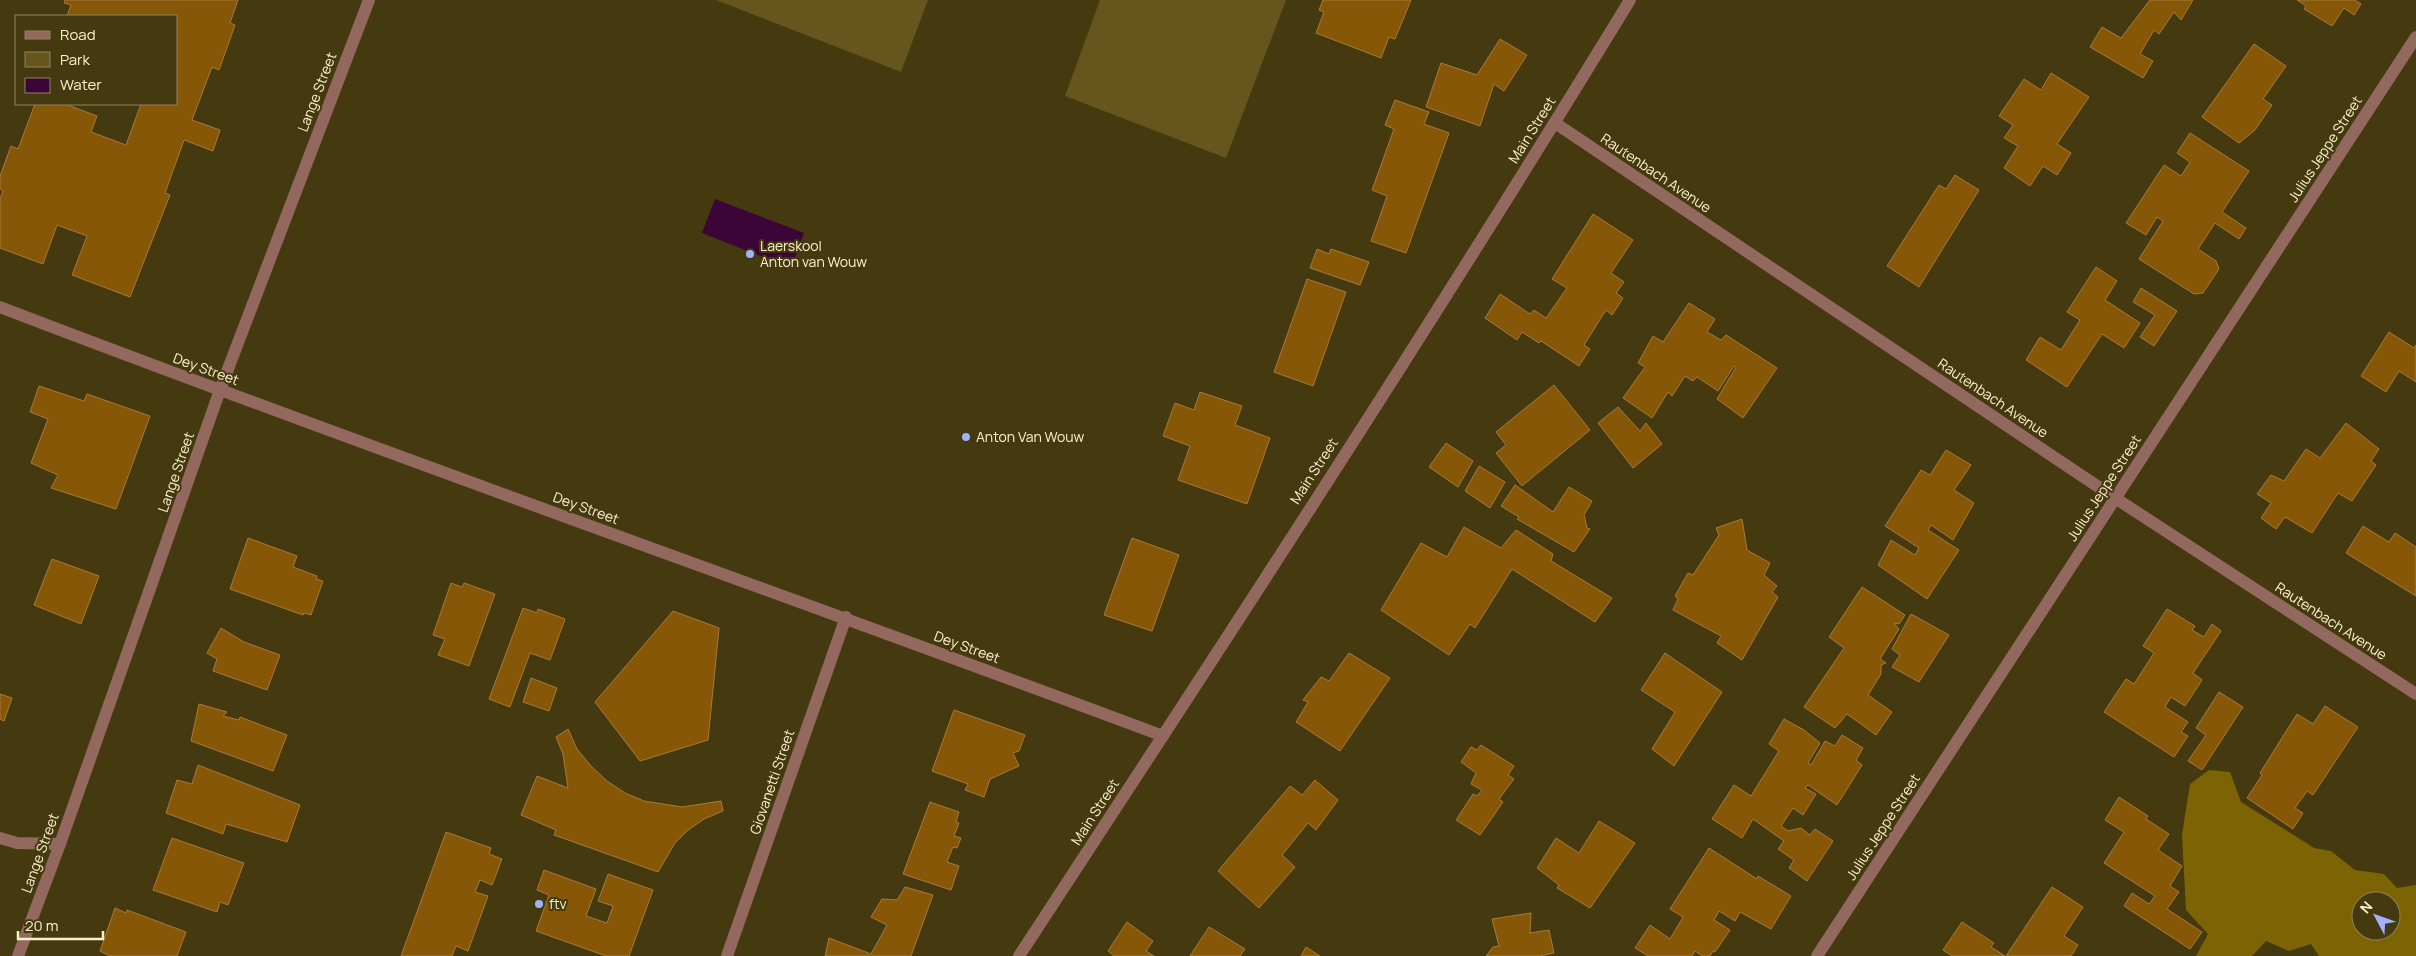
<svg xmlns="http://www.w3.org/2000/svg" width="2416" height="956" viewBox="0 0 2416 956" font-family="Manrope,sans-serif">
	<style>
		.green { fill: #66551d }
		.forest { fill: #7c6405; fill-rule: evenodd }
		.water { fill: #3c0537 }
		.building { fill: #855707; stroke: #a97a3a }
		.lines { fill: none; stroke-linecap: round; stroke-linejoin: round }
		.service { stroke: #93685f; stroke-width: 12 }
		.minor { stroke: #93685f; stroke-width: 12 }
		.poi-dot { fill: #9fb3fd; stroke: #453910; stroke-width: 2 }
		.labels { text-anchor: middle; stroke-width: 4; stroke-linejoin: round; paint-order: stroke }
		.street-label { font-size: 14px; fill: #fdf1cc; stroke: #453910 }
		.poi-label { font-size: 14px; fill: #fdf1cc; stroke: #453910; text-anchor: start }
	</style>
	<rect width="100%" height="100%" fill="#453910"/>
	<g class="green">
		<polygon points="716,0 928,0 901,72"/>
		<polygon points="1100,0 1286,0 1226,158 1065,96"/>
	</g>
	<path class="forest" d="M2209,770L2230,772L2241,802L2314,848L2331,851L2355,870L2384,874L2397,888L2416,885V956H2319L2311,944L2289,951L2266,941L2252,956H2196L2208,934L2186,910L2182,835L2190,784ZM2361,901H2391V931H2361Z"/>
	<polygon class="water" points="715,199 804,233 791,268 702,233"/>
	<g class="building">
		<polygon points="65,0 238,0 230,23 235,25 219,70 212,67 192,120 220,130 213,151 184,140 165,193 170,195 130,297 72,275 87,236 57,225 43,264 0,248 0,199 3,191 0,189 0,176 11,146 18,149 35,104 65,104 97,116 91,132 126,145 141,104 176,104 176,16 67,16 71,5 64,3"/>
		<polygon points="1323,0 1411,0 1395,39 1389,37 1381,58 1316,33 1324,12 1319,10"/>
		<polygon points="2150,0 2193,0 2181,20 2174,12 2159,34 2154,30 2140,54 2153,61 2143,78 2090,47 2102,27 2121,38"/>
		<polygon points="2297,0 2355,0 2361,4 2354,15 2344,8 2332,26 2304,9 2306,6"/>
		<polygon points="1500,39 1527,55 1504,91 1494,84 1480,126 1426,107 1441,63 1477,75"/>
		<polygon points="2254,44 2286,66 2263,99 2272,105 2255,130 2239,143 2202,117"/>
		<polygon points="2051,73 2089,97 2057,144 2071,153 2057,175 2043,166 2030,186 2004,168 2018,146 2004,138 2013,125 1999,116 2024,79 2041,90"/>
		<polygon points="1395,100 1429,112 1424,124 1449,133 1406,253 1371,241 1387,196 1372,190 1394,129 1385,125"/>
		<polygon points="2190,133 2249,171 2222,212 2246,228 2239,239 2215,223 2198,249 2216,261 2219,269 2203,293 2194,294 2139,259 2163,221 2157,217 2146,235 2126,223 2164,165 2181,176 2190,162 2177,153"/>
		<polygon points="1955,175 1979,190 1919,287 1887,266 1939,185 1946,189"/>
		<polygon points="1593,214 1633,240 1611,273 1624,282 1616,293 1623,298 1612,315 1606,310 1584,345 1590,349 1579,366 1541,341 1539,343 1522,332 1517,340 1485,318 1500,294 1530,314 1534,310 1546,318 1567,288 1552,279"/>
		<polygon points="1317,249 1329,254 1331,249 1369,262 1360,285 1310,268"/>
		<polygon points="2096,267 2117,281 2105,300 2140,323 2124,348 2102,334 2067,387 2026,360 2040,337 2061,350 2080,320 2067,312"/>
		<polygon points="1307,279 1346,292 1313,386 1274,372"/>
		<polygon points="2141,288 2177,311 2154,346 2140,337 2155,315 2133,302"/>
		<polygon points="1689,303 1715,319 1707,332 1721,340 1726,335 1777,368 1743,418 1717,399 1736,367 1734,366 1718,391 1697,377 1693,381 1685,376 1672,396 1668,392 1652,418 1623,398 1645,367 1638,363 1653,336 1663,342"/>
		<polygon points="2389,332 2414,348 2416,345 2416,382 2399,371 2386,392 2361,376"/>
		<polygon points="1554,385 1590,430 1522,486 1496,453 1506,445 1496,432"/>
		<polygon points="39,386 84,401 87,394 150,416 116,509 51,488 58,475 31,463 48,419 30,412"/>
		<polygon points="1200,392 1242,406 1235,425 1270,438 1247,504 1178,480 1190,446 1163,436 1175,403 1194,410"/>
		<polygon points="1618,407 1640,431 1646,423 1662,444 1633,468 1598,423"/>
		<polygon points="2346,423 2379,449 2371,461 2376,465 2352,501 2338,493 2312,533 2285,517 2276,529 2261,518 2271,503 2257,494 2271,475 2284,481 2306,449 2320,458"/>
		<polygon points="1446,443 1473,461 1458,487 1429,467"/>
		<polygon points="1946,450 1971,465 1954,490 1974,503 1953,540 1931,525 1928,530 1959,550 1927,599 1878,565 1891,540 1915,555 1919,548 1885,526 1921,470 1930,475"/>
		<polygon points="1479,466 1505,482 1490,508 1465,491"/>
		<polygon points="1515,485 1553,512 1569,487 1592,501 1584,515 1587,528 1590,529 1574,552 1517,519 1519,517 1501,506"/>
		<polygon points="1742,519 1747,550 1770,563 1764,575 1777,586 1772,592 1778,597 1742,660 1717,643 1721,636 1673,610 1678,599 1675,596 1688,573 1693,575 1719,535 1716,528"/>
		<polygon points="2363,526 2389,542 2395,533 2416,547 2416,596 2346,553"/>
		<polygon points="1464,527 1501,548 1516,530 1553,554 1551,561 1612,598 1595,622 1512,569 1475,628 1470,624 1449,655 1381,610 1421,543 1447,557"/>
		<polygon points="248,538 297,556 293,567 317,576 316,579 323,581 311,615 304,613 303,615 230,589"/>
		<polygon points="1132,538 1179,555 1152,631 1104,615"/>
		<polygon points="52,559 99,576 81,624 34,605"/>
		<polygon points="451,583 462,587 464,583 495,594 469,666 438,655 445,639 433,635"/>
		<polygon points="1862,587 1905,615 1899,624 1894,623 1899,629 1880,659 1886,663 1881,665 1881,674 1868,695 1892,712 1876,735 1847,714 1835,728 1804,707 1844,648 1829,637"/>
		<polygon points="523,608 537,613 538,609 565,619 550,660 530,653 510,707 489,699"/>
		<polygon points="2167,609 2195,626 2192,630 2204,637 2212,624 2221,631 2193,673 2202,680 2185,706 2171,697 2165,707 2188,722 2181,732 2188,736 2174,757 2104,712 2126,679 2134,684 2154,653 2143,646"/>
		<polygon points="673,611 719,628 708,740 640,761 595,702"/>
		<polygon points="1911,614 1949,635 1919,682 1892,667 1900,655 1892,649"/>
		<polygon points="221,628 244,642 280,655 267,690 213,671 217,659 207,653"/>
		<polygon points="1349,653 1390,678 1340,751 1296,722 1308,702 1303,700 1321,677 1329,681"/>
		<polygon points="1665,653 1722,692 1674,766 1652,749 1675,712 1641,690"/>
		<polygon points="531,678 557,688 549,711 523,702"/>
		<polygon points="2219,692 2243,707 2202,770 2188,761 2206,735 2196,728"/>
		<polygon points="0,694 12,698 4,721 0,719"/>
		<polygon points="199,704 227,712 223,716 239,720 240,717 287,735 273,771 191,741"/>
		<polygon points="2325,706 2358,727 2313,795 2307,791 2295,808 2303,813 2293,829 2247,798 2262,775 2260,773 2297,714 2313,724"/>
		<polygon points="954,710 1025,735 1019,751 1013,753 1019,766 990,779 984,797 965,790 968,784 932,771"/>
		<polygon points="1784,719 1804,730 1820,743 1808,763 1811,765 1825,741 1835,746 1842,735 1863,748 1856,760 1862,765 1837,805 1808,785 1805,788 1816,794 1803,815 1793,808 1781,826 1788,831 1801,828 1810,835 1815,829 1833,841 1807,881 1789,868 1794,860 1778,849 1784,841 1753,819 1742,838 1712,819 1734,785 1751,796 1779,751 1769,744"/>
		<polygon points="568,729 577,749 591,766 607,781 625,793 644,801 682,807 721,801 723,811 704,819 687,831 675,843 658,872 554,835 556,830 521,815 537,776 568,788 563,754 556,737"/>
		<polygon points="1481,745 1514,766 1508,775 1514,779 1499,799 1503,802 1480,835 1456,820 1473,794 1477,796 1482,790 1471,784 1476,773 1461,762 1471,747 1477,750"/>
		<polygon points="198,765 300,805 287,842 226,824 223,834 166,813 177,780 192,784"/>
		<polygon points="1315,780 1338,800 1316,830 1308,823 1282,855 1295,867 1259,908 1218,871 1290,786 1302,795"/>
		<polygon points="2119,797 2148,816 2146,819 2169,834 2158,850 2182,866 2170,886 2179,892 2167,909 2202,932 2190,949 2124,906 2132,893 2149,904 2155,896 2104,863 2124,832 2105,820"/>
		<polygon points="930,802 959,812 956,822 959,823 954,836 961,838 957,848 953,847 947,862 959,866 951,890 903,874"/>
		<polygon points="1599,821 1635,843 1590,908 1557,888 1559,885 1537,868 1556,838 1579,853"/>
		<polygon points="446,832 491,848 489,854 502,859 492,885 480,880 475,892 488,896 468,951 456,946 452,956 401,956"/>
		<polygon points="172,838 244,863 228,905 220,902 217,912 153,890"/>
		<polygon points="1709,848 1757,879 1758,876 1791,896 1771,929 1740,912 1735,921 1719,911 1714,920 1730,930 1715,952 1713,951 1710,956 1702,956 1695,951 1692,956 1648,956 1635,948 1650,925 1670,939 1683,917 1670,909"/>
		<polygon points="544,870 596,889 586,916 607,923 613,906 598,901 608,874 653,890 629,956 606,956 536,931 549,895 537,890"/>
		<polygon points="905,887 933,895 911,956 825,956 829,938 871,954 887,925 871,917 882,899 897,900"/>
		<polygon points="2052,887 2083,907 2064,936 2078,945 2071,956 2006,956"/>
		<polygon points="115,908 126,913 127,910 186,932 177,956 110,956 100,951"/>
		<polygon points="1531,913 1530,933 1549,930 1554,953 1540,956 1486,956 1493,947 1499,946 1492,919"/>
		<polygon points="1127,922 1153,941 1146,951 1154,956 1114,956 1108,951"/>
		<polygon points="1962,922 1994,943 1991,947 2005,956 1952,956 1943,950"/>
		<polygon points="1209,927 1245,949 1240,956 1190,956"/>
		<polygon points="1306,947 1320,956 1301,956"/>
	</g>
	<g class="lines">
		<polyline class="service" points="0,838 17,843 60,844"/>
		<g class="minor">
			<polyline points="1555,123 2115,498 2416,694"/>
			<path d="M0,307C386,455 776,591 1163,736"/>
			<polyline points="18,956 60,844 220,390 369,0"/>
			<polyline points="727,956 846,617"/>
			<path d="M1019,956C1226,640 1433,323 1630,0"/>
			<polyline points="1817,956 2416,37"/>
		</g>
	</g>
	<g class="poi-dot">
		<circle cx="750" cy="254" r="5"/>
		<circle cx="966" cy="437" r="5"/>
		<circle cx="539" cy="904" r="5"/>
	</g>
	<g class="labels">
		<g class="street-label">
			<text transform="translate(317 92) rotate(-69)" y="5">Lange Street</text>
			<text transform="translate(1532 130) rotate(-58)" y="5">Main Street</text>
			<text transform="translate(2325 149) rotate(-57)" y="5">Julius Jeppe Street</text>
			<text transform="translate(1656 173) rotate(34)" y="5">Rautenbach Avenue</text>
			<text transform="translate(206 369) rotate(20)" y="5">Dey Street</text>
			<text transform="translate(1993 398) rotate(34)" y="5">Rautenbach Avenue</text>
			<text transform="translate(1314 471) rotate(-57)" y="5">Main Street</text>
			<text transform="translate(176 472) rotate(-71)" y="5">Lange Street</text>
			<text transform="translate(2104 488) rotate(-57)" y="5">Julius Jeppe Street</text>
			<text transform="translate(586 508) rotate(20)" y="5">Dey Street</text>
			<text transform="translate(2331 621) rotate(33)" y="5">Rautenbach Avenue</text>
			<text transform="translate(967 647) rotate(20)" y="5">Dey Street</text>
			<text transform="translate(772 782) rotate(-71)" y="5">Giovanetti Street</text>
			<text transform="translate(1095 812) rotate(-57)" y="5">Main Street</text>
			<text transform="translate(1883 827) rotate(-57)" y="5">Julius Jeppe Street</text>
			<text transform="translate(40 853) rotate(-70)" y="5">Lange Street</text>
		</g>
		<g class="poi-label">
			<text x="760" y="251">Laerskool<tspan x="760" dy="16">Anton van Wouw</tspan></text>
			<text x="976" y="442">Anton Van Wouw</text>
			<text x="549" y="909">ftv</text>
		</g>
	</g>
	<rect x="15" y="15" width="162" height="90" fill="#453910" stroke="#8f835b"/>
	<rect x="25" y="31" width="25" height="8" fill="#93685f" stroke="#8f835b"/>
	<text x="60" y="40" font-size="15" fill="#fdf1cc">Road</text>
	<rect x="25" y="52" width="25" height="15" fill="#66551d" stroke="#8f835b"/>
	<text x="60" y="65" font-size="15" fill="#fdf1cc">Park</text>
	<rect x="25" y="78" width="25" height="15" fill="#3c0537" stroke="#8f835b"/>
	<text x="60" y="90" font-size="15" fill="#fdf1cc">Water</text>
	<g transform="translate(2376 916) rotate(311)"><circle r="24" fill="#453910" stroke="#8f835b"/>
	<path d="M0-4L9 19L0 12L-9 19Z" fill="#9fb3fd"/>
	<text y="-8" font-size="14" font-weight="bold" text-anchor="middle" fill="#fdf1cc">N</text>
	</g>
	<path d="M18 931v8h85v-8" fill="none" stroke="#fdf1cc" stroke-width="2.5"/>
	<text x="25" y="931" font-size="15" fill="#fdf1cc" stroke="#453910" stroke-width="4" paint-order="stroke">20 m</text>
</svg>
